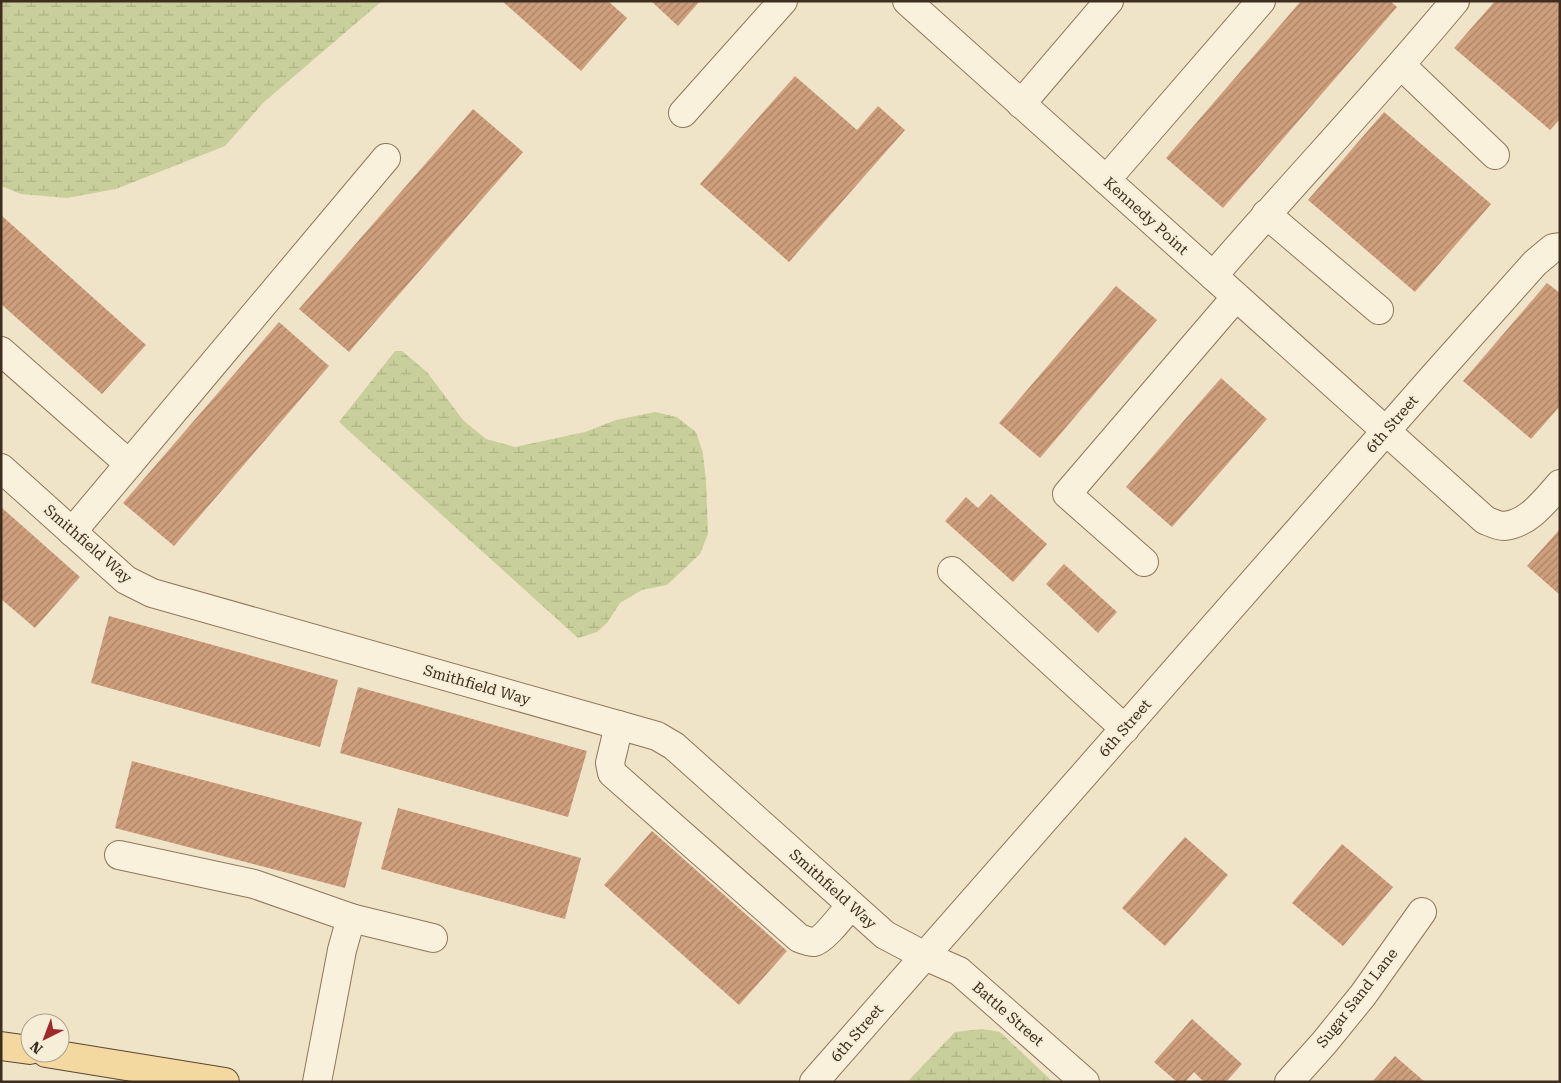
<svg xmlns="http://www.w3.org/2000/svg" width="1561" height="1083" viewBox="0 0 1561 1083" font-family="'Roboto Serif',serif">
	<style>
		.wetland { fill: url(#wetland-marsh) }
		.building { fill: url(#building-hatch) }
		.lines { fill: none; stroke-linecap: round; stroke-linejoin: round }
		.minor-casing { stroke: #8d765c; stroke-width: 30 }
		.major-casing { stroke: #5b4430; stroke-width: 30 }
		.minor { stroke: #faf1dc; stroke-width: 28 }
		.major { stroke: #f3d9a0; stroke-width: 28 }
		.labels { text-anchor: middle; stroke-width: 4; stroke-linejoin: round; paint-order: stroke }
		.street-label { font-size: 15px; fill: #3d2e20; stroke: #f7eed8 }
	</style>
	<defs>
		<pattern id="wetland-marsh" width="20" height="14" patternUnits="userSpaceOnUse" patternTransform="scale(1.25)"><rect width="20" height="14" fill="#c9cf9b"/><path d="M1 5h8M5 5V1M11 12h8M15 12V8" fill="none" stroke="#aeb285"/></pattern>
		<pattern id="building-hatch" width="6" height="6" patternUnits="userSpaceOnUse" patternTransform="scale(1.25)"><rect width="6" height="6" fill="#cf9f7d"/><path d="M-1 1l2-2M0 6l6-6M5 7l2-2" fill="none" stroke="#a98266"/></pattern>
	</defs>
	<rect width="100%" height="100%" fill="#f0e4c8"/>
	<g class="wetland">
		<polygon points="1,1 382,1 264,102 225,146 116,189 67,198 21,194 1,186"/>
		<polygon points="395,351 402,351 427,372 463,420 486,439 515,447 585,432 616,420 655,412 677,417 696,432 703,453 706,482 708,534 700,554 667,585 642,590 620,603 607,623 597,632 578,638 339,422"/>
		<polygon points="982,1029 1000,1032 1053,1082 907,1082 955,1032"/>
	</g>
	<g class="building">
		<polygon points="502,1 608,1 627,18 581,71"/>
		<polygon points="651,1 700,1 678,26"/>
		<polygon points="1301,1 1390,1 1397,7 1223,208 1166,158"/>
		<polygon points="1495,1 1560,1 1560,119 1550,130 1454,48"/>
		<polygon points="795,76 857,130 878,106 905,130 789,262 700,184"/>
		<polygon points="473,109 523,152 349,352 299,309"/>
		<polygon points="1384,112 1491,204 1415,292 1308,200"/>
		<polygon points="1,215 146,345 102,394 1,304"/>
		<polygon points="1547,283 1560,293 1560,406 1531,439 1463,381"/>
		<polygon points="1116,286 1157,320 1040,458 999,423"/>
		<polygon points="279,322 329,366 174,546 123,503"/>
		<polygon points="1221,378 1267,419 1172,527 1126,487"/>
		<polygon points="991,494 1047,544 1013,582 945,521 966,497 978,508"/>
		<polygon points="1,507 80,577 35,628 1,599"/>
		<polygon points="1560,529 1560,595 1527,566"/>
		<polygon points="1064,564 1117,612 1098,633 1046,584"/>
		<polygon points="109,616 338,680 320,747 91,683"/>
		<polygon points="358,687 587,751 568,817 340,753"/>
		<polygon points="132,761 362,822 345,888 115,828"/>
		<polygon points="398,808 581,858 565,919 381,869"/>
		<polygon points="652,831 787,951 739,1005 604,885"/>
		<polygon points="1185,837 1228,875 1165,946 1122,908"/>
		<polygon points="1342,844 1393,887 1343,946 1292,903"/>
		<polygon points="1192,1019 1242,1064 1226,1082 1204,1082 1194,1072 1185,1082 1177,1082 1154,1062"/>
		<polygon points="1395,1056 1425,1082 1372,1082"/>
	</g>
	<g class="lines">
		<g class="minor-casing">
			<g id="minor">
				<path d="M907,1L1485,520C1490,522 1498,526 1504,526C1528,524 1545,501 1560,484"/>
				<polyline points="1402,66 1495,155"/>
				<polyline points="1021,104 1109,1"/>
				<polyline points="683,113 783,1"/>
				<polyline points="1106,180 1261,1"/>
				<polyline points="1266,214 1379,310"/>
				<path d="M1213,276C1293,183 1377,95 1455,1"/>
				<polyline points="1,351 129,464"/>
				<polyline points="1,468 126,580 152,593 657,736 674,746 885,935 925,956 959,971 1085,1082"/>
				<polyline points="72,532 386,158"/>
				<polyline points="1144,562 1067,494 1236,297"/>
				<polyline points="952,571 1125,729"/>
				<path d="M619,725L610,763L612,773L799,938C804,940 809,942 814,942C824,940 844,913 851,905"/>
				<polyline points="119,855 254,884 351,918 342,950 317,1082"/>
				<polyline points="351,918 433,938"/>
				<polyline points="814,1082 1435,375 1535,263 1553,248 1560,247"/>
				<polyline points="1289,1082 1324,1043 1363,995 1422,912"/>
			</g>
		</g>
		<g class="major-casing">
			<g id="major">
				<polyline points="1,1046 30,1050"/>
				<polyline points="46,1053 225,1082"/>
			</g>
		</g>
		<use href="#minor" class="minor"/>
		<use href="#major" class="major"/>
	</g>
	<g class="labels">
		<g class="street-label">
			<text transform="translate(1146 216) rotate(42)" y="5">Kennedy Point</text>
			<text transform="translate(1392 424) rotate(-49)" y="5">6th Street</text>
			<text transform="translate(88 544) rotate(41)" y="5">Smithfield Way</text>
			<text transform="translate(477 685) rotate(16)" y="5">Smithfield Way</text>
			<text transform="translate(1125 728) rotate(-49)" y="5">6th Street</text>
			<text transform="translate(833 889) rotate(42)" y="5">Smithfield Way</text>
			<text transform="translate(1357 998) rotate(-52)" y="5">Sugar Sand Lane</text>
			<text transform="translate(1008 1014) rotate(41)" y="5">Battle Street</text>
			<text transform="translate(857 1033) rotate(-49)" y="5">6th Street</text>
		</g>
	</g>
	<rect width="1561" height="1083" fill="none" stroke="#3d2e20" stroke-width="5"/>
	<g transform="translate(45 1038) rotate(222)"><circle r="24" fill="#f7eed8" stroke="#ada18e"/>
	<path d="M0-4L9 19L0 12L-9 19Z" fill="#9e2a2b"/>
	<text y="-8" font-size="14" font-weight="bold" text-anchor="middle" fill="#3d2e20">N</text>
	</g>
</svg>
